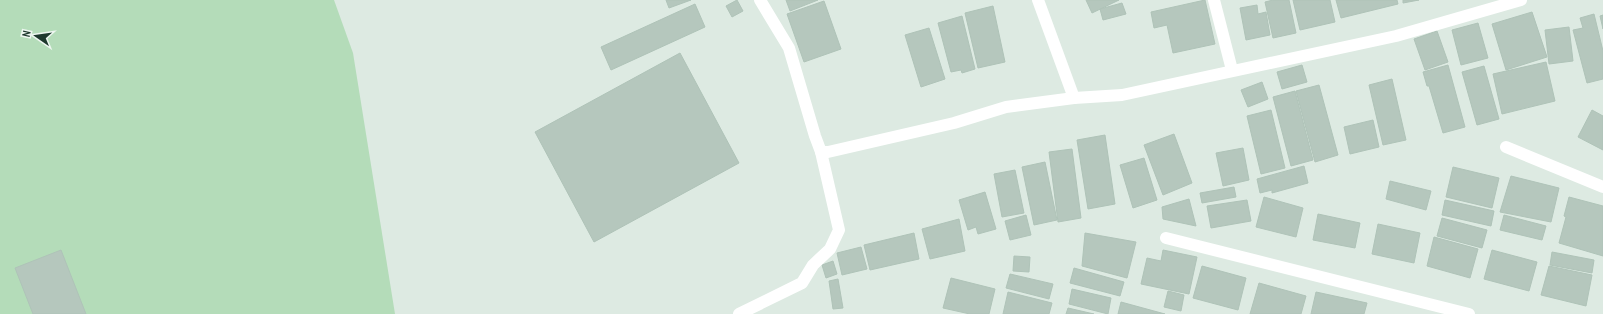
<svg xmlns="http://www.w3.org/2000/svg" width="1603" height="314" viewBox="0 0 1603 314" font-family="'PT Sans Narrow',sans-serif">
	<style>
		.green { fill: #b4dcb9 }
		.building { fill: #b5c7bd; stroke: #afc3b8 }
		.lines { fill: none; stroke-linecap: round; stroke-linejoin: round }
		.minor { stroke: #fff; stroke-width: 12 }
	</style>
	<rect width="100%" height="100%" fill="#ddeae2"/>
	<polygon class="green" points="0,0 334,0 353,53 395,314 0,314"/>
	<g class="building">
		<polygon points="666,0 691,0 669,8"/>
		<polygon points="737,0 743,11 732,17 726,6"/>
		<polygon points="786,0 818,0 790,11"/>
		<polygon points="1086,0 1119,0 1092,13"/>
		<polygon points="1205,0 1215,44 1173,53 1167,25 1154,28 1151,12"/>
		<polygon points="1273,0 1289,0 1296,33 1273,38 1265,2"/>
		<polygon points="1293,0 1330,0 1335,22 1300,30"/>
		<polygon points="1336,0 1397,0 1398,4 1341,18"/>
		<polygon points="1403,0 1419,0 1403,3"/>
		<polygon points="824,1 841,49 804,62 787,14"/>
		<polygon points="1122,3 1126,14 1103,20 1100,9"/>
		<polygon points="695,4 705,27 611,70 601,47"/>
		<polygon points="1257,5 1258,14 1266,12 1270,35 1246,40 1240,8"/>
		<polygon points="993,6 1005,62 978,68 965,13"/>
		<polygon points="1532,12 1547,57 1506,70 1492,24"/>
		<polygon points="1594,14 1603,51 1603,79 1587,83 1573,30 1583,28 1580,18"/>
		<polygon points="1603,15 1603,29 1600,16"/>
		<polygon points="962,16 975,69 962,73 961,70 951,72 938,23"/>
		<polygon points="1478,23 1488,58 1461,65 1452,30"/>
		<polygon points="1569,27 1573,61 1549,64 1545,30"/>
		<polygon points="929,28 945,79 921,87 905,35"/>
		<polygon points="1437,31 1448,62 1425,70 1414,39"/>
		<polygon points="680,53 739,163 594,242 535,132"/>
		<polygon points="1546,62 1555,101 1502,114 1493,74"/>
		<polygon points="1302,65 1307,82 1282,89 1277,72"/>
		<polygon points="1448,65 1465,127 1443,133 1429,86 1427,86 1423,72"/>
		<polygon points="1484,66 1499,119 1477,125 1462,72"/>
		<polygon points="1392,79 1406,140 1383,145 1369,85"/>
		<polygon points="1262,82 1268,99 1248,107 1241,90"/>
		<polygon points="1319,85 1338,155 1315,162 1296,91"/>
		<polygon points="1295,91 1313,160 1291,166 1273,97"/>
		<polygon points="1271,110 1285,168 1261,174 1247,116"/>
		<polygon points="1592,110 1603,116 1603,150 1578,137"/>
		<polygon points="1373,120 1379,147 1350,154 1344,127"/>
		<polygon points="1174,134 1192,183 1163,195 1144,145"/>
		<polygon points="1105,135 1115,204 1088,209 1077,140"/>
		<polygon points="1243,148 1249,180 1223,186 1216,153"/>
		<polygon points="1072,149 1081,218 1058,222 1049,152"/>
		<polygon points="1144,158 1157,200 1133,208 1120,165"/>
		<polygon points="1045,162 1057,220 1034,225 1022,167"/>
		<polygon points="1304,166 1308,183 1272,193 1272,190 1260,193 1257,179"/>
		<polygon points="1453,167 1499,178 1492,208 1446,197"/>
		<polygon points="1015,170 1024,213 1002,217 994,174"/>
		<polygon points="1511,176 1559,188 1551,222 1500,212"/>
		<polygon points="1390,181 1431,191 1426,210 1386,199"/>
		<polygon points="1234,187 1236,197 1202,203 1200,193"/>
		<polygon points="985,192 996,229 978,234 976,227 968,230 959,200"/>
		<polygon points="1264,197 1303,208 1296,237 1256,227"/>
		<polygon points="1569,197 1603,206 1603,256 1559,243 1566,217 1564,216"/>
		<polygon points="1189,199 1196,226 1163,219 1162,207"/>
		<polygon points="1247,200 1251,221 1211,228 1207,206"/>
		<polygon points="1445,200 1494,211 1491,226 1442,215"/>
		<polygon points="1318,214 1360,223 1355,248 1313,240"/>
		<polygon points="1026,215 1031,235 1010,240 1005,221"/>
		<polygon points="1504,215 1546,226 1542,240 1500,230"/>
		<polygon points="1442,218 1487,230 1482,248 1437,236"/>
		<polygon points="959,219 965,251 930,259 922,229"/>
		<polygon points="1378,224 1420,233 1414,263 1372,254"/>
		<polygon points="914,233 919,259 870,270 864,245"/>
		<polygon points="1085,233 1136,242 1127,278 1082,266"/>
		<polygon points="1434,237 1478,249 1470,278 1427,266"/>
		<polygon points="861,247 867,269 842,275 837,253"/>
		<polygon points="61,250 86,314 33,314 15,268"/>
		<polygon points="1163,250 1197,257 1189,294 1141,284 1147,258 1161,261"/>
		<polygon points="1492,250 1537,262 1529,291 1484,279"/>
		<polygon points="1552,252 1594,260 1592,273 1550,265"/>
		<polygon points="1014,256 1030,257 1029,272 1013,271"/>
		<polygon points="833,261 837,274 826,278 822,265"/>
		<polygon points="1202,266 1246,278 1238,310 1193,298"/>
		<polygon points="1549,266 1592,275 1586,306 1541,295"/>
		<polygon points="1074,268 1124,282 1120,296 1070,283"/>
		<polygon points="1010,274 1053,284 1049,299 1006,288"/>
		<polygon points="951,278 995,289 989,314 970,314 943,308"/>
		<polygon points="838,279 843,308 833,309 829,281"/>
		<polygon points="1259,283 1306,296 1301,314 1250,314"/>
		<polygon points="1072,289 1111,298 1108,314 1069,304"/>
		<polygon points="1168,291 1184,295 1181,311 1164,307"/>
		<polygon points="1008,292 1052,303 1049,314 1003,314"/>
		<polygon points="1316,292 1367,303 1364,314 1311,314"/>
		<polygon points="1121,302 1165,314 1118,314"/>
		<polygon points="1068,308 1094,314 1066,314"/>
	</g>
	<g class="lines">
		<g class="minor">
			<polyline points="760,0 789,48 815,136 821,152 828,152 954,123 1006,107 1074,98 1122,95 1396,36 1521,0"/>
			<polyline points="1038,0 1074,98"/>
			<polyline points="1214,0 1232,70"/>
			<polyline points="1506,147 1603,187"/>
			<polyline points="1166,238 1469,314"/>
			<polyline points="739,314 802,283 813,265 830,249 839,230 821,152"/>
		</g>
	</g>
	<g transform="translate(36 36) rotate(283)" stroke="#edf6f0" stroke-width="3" paint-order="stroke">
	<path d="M0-3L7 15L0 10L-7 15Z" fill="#1e392e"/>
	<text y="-6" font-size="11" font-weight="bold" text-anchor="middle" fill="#1e392e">N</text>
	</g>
</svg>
